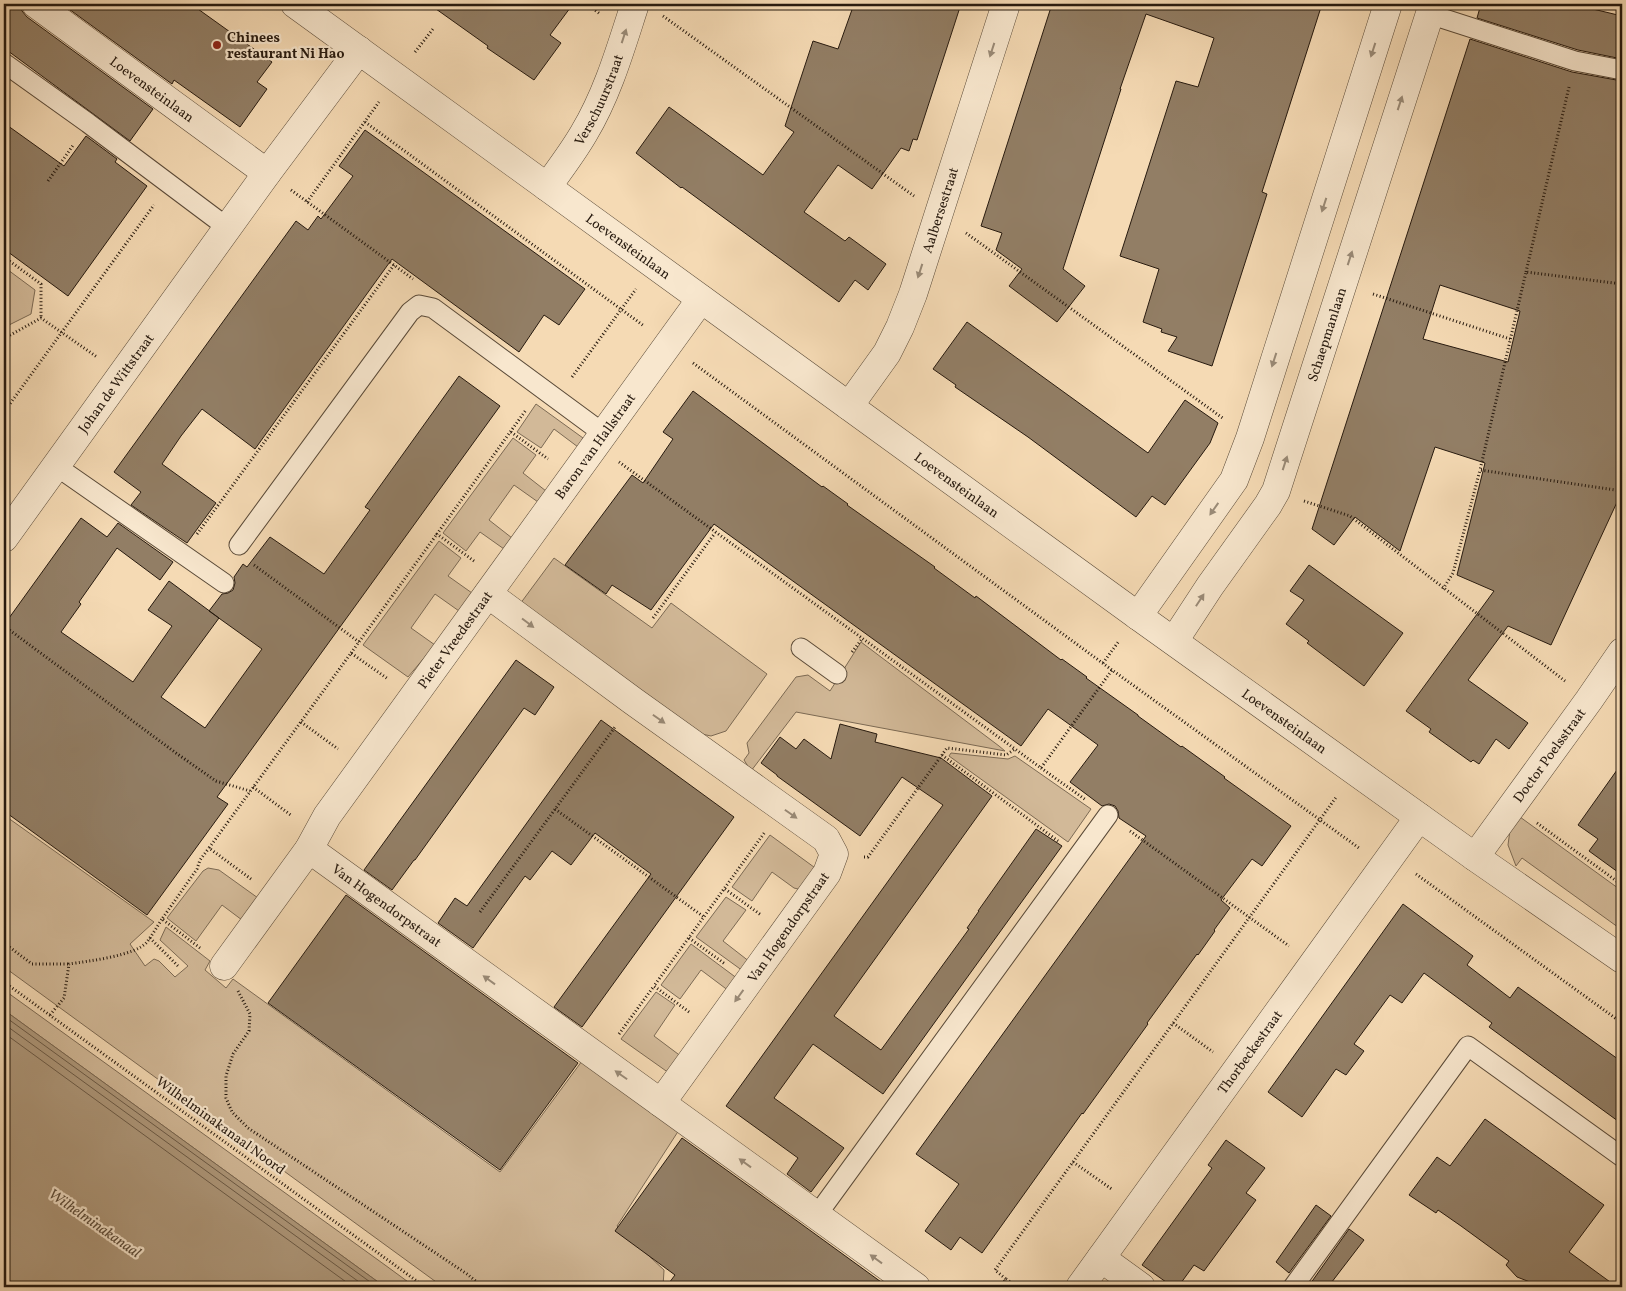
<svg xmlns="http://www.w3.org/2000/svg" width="1626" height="1291" viewBox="0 0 1626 1291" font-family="Vollkorn,serif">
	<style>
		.green { fill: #d2b998; stroke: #7c6a54 }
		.water { fill: #af997c; stroke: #796650 }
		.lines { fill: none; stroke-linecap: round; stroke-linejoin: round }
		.shore { stroke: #6b5a46; stroke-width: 1 }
		.building { fill: #927e65; stroke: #271a0f; fill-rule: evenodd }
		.service-casing { stroke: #5a4a38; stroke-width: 21 }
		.minor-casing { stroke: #5a4a38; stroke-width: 29 }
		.path { stroke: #271a0f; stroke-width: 3; stroke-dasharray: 1 2.5; stroke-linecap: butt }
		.service { stroke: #f8e7ce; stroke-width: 19 }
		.minor { stroke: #f8e7ce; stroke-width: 28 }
		.oneway { fill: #9a8b78 }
		.poi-dot { fill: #8f2418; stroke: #f8e7ce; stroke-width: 2 }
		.labels { text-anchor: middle; stroke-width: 4.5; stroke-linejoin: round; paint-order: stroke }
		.poi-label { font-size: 14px; font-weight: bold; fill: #271a0f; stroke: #f8e7ce; text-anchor: start }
		.street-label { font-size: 14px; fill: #271a0f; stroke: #f8e7ce }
		.water-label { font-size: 15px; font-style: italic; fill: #5d4d3b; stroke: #f8e7ce }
	</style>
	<rect width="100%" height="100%" fill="#f5dab4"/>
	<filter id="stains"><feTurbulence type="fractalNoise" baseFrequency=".004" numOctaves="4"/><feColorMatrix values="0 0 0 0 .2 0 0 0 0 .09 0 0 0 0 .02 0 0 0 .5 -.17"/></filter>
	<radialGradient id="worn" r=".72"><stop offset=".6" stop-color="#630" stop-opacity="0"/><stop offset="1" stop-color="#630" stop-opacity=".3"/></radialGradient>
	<g class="green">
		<polygon points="4,267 35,290 31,314 5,327 4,326"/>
		<polygon points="536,404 583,438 578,447 554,429 541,448 517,432"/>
		<polygon points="513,438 536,455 523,473 546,491 538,502 514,485 489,520 512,538 504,549 480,532 466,551 443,533"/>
		<polygon points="439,541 461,558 448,576 472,593 459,611 435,594 411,628 435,645 408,677 363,645"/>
		<polygon points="554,558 652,628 671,603 767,674 726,731 711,736 697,733 520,604"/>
		<polygon points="861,642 999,746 1005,751 796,712 751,771 744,760 749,753 747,743 796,677 808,675 830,691"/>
		<polygon points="951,753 1008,759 1015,756 1091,809 1068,842 949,756"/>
		<polygon points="4,815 154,922 130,944 145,966 154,959 159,961 175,977 188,966 160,940 166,927 210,961 205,970 226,988 233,979 500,1172 582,1061 679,1130 617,1226 664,1270 663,1287 443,1287 4,967"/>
		<polygon points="1520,817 1622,891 1622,930 1522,858 1516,866 1508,845 1510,830"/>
		<polygon points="770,835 818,870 802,890 794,888 772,872 752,901 732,887"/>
		<polygon points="208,868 219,870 258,898 242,920 222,905 196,941 167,918 203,871"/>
		<polygon points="726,897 746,910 723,941 750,962 743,971 696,937"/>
		<polygon points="691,944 738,979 729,991 701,970 680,999 661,985"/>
		<polygon points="4,990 385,1265 415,1287 385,1287 4,1010"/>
		<polygon points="656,992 675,1005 654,1036 682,1057 669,1073 621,1039"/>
	</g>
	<polygon class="water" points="4,1010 385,1287 4,1287"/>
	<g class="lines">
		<g class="shore">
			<polyline points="4,1016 377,1287"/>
			<polyline points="4,1024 366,1287"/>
			<polyline points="4,1033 353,1287"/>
		</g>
	</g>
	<g class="building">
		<polygon points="4,4 21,4 22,11 27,17 153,109 130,141 4,48"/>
		<polygon points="62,4 191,4 272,62 257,82 267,89 240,127 174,80 172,84"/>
		<polygon points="429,4 573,4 550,35 561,43 534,80 487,48 488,46"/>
		<polygon points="854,4 961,4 917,140 913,139 909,151 901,148 872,189 838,165 804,212 845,241 849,237 886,264 868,290 855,280 839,302 682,187 681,188 636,153 669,107 763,175 794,132 785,126 813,41 838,49"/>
		<polygon points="1052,4 1322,4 1262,192 1267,194 1212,366 1168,351 1177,337 1161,332 1162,329 1143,322 1159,269 1120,256 1176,81 1198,87 1214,38 1146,14 1120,89 1121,89 1063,269 1085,286 1057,322 1009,286 1022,269 996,250 1002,233 981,226"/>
		<polygon points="1481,4 1572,4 1622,16 1622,59 1578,50 1477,18"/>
		<path d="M1470,39L1572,72L1622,81V470L1618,500L1551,645L1508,626L1468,680L1528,723L1509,749L1496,739L1479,764L1473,760L1471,762L1429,732L1431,729L1406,711L1494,591L1457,575L1485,463L1435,447L1400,551L1355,517L1334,545L1312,529ZM1440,285L1520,311L1508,362L1423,339Z"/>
		<polygon points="4,123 64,166 86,136 117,159 115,162 147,186 68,296 4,249"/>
		<polygon points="365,130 585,289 559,325 544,315 519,352 392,259 255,449 202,409 181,436 162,464 216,503 187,543 131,505 141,492 114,472 296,221 308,230 318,216 321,219 353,176 339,166"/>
		<polygon points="967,322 1148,453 1185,400 1218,423 1210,443 1165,505 1152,496 1136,517 1028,437 955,387 956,385 933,369"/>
		<polygon points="459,376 500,406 217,797 228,804 147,915 4,811 4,625 81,518 107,537 118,523 173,562 160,580 117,548 79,602 81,604 61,632 133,682 172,626 148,610 169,581 219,618 161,697 205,728 262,649 209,611 222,594 228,593 233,590 235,583 234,577 243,564 247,567 270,537 324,574 370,510 365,507"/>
		<polygon points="693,391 822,487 823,486 848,504 847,505 935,567 934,568 975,598 976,596 1061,660 1062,659 1087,677 1086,678 1138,715 1138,716 1181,747 1182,746 1225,777 1224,778 1291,826 1262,866 1252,859 1221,900 1230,908 1214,930 1215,931 1198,955 1197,954 1147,1023 1148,1024 1083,1114 1082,1113 982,1253 960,1237 951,1250 925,1231 959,1184 916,1154 1146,836 1119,818 1118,811 1115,806 1109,804 1102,806 1070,782 1098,745 1048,709 1021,746 714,524 651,610 612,585 606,594 565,565 632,475 643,483 673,439 663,432"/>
		<polygon points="1309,565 1403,633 1364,686 1307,643 1309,641 1286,624 1304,600 1290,591"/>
		<polygon points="516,660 554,687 535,715 524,708 415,860 414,860 392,890 364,870"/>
		<polygon points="601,720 734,817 582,1027 554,1007 651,874 595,833 571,865 552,851 530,880 525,876 473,948 438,923 455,898 467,906"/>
		<polygon points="840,724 877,734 875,742 941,758 992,796 834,1016 881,1050 969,929 967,928 979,911 978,911 1036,829 1062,846 883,1094 813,1044 774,1098 844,1148 811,1192 787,1174 798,1158 726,1106 943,805 902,777 860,836 777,776 777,775 761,763 780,737 796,749 804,739 831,759"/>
		<polygon points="1622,763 1622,875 1589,851 1598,839 1578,825"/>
		<polygon points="346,895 578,1063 500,1170 268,1003"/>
		<polygon points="1403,904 1473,956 1467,965 1510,998 1518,987 1622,1062 1622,1124 1489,1027 1492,1023 1424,973 1402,1003 1390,995 1354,1044 1364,1051 1346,1075 1336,1069 1302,1117 1268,1092"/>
		<polygon points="1485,1119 1604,1205 1569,1252 1617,1287 1537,1287 1530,1282 1517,1277 1506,1265 1509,1261 1461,1226 1438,1210 1436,1213 1409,1195 1437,1157 1450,1166"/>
		<polygon points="682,1138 793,1218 888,1287 666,1287 675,1275 615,1231"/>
		<polygon points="1226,1140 1265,1168 1246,1193 1256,1200 1204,1271 1194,1265 1178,1287 1173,1287 1142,1265 1212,1168 1208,1165"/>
		<polygon points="1316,1205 1331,1216 1289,1273 1276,1262"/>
		<polygon points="1349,1229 1364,1240 1328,1287 1308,1287"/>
	</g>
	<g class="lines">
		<g class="service-casing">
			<g id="service">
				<polyline points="1429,14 1575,61 1622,70"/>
				<polyline points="4,63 88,123 228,228"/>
				<polyline points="56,466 224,583"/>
				<polyline points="239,545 410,312 419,305 433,308 604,434"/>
				<polyline points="801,648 837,674"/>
				<polyline points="817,1215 1108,815"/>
				<polyline points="1293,1287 1468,1046 1622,1157"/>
			</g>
		</g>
		<g class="minor-casing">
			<g id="minor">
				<path id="s1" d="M36,4L267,173"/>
				<path id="s2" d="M295,4L1138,616L1475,857L1622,959"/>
				<path id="s3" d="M547,187C560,169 573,152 584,133C608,93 621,47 635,4"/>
				<path id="s4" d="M849,406L887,353L900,327L913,294L1006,4"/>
				<path id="s5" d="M4,538L267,173L359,50"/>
				<polyline points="488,594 633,701 826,839 834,854 827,873 661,1103"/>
				<polyline points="1138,616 1234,480 1250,438 1388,4"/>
				<path id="s6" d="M1174,641L1210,586L1268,505L1276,491L1433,4"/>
				<path id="s7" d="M309,849L916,1287"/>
				<path id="s8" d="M1475,857L1589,700L1622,652"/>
				<path id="s9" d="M224,966L309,849L327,816L701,299"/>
				<polyline points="1101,1258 1141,1287"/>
				<path id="s10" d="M1080,1287L1419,817"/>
			</g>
		</g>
		<g class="path">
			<polyline points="587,4 600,14"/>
			<polyline points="663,16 914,196"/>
			<polyline points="415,52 433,29"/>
			<polyline points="365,122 644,326"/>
			<polyline points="48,181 74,144"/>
			<polyline points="291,190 413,279"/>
			<polyline points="307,202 379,102"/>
			<polyline points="966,233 1224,419"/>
			<polyline points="4,257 41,284 41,318"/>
			<polyline points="1526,272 1569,87"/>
			<polyline points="1622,284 1526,272 1480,470 1622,491"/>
			<polyline points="1373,294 1510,339"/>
			<polyline points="4,337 5,338 41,318 97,357"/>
			<polyline points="693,363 1112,670 1359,848"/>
			<polyline points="572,377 636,289"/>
			<polyline points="4,412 154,205"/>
			<polyline points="511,432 548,459"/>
			<polyline points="619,462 1015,749"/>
			<polyline points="1304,501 1350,516 1565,681"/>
			<polyline points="197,534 394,265"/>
			<polyline points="474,561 437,534 526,410"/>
			<polyline points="254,565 359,642"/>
			<polyline points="1443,589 1453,573 1480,470"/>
			<polyline points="653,618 715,533"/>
			<polyline points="4,626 176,753 216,781 250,791"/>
			<polyline points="852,652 862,639"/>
			<polyline points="351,653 437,534"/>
			<polyline points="1103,663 1119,641"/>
			<polyline points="301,722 338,749"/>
			<polyline points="942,755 1058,841"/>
			<polyline points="1041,768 1086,800"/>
			<polyline points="253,787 292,816"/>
			<polyline points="555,809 704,917"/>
			<polyline points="1537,823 1622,885"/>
			<polyline points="1130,831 1289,946"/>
			<polyline points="864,857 868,857 947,748 1006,755 1015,749 1041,768 1112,670"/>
			<polyline points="1416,874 1622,1023"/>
			<polyline points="251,879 209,848 351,653 388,679"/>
			<polyline points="725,889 761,915"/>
			<polyline points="480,912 615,727"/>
			<polyline points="150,938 179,967"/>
			<polyline points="689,938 725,964"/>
			<polyline points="4,943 32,964 69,964"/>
			<polyline points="200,948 162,919 197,869 200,860 209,848"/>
			<polyline points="4,982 425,1287"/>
			<polyline points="238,991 250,1014 249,1031 233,1054 226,1076 226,1098 232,1112 248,1128 467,1274 483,1287"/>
			<polyline points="689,1012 654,986 765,832"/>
			<path d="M50,1015L64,998L69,964C88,961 135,956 147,942C152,935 157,927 162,919"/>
			<polyline points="1173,1023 1213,1052"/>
			<polyline points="619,1034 654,986"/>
			<polyline points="1073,1162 1113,1190"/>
			<polyline points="1006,1279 1018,1287"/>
			<polyline points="1000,1287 1006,1279 995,1270 1337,796"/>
		</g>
		<use href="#service" class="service"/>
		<use href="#minor" class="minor"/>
	</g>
	<defs><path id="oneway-solid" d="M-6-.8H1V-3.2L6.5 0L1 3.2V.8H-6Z" transform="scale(1.25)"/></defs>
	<g class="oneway">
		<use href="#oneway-solid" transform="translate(624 36) rotate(-72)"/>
		<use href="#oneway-solid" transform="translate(992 50) rotate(108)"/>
		<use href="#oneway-solid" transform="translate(1373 50) rotate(108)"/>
		<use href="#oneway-solid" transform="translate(1400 103) rotate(-72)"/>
		<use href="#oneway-solid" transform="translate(1324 205) rotate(108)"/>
		<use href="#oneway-solid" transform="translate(1350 258) rotate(-72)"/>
		<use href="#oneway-solid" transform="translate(920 271) rotate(108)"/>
		<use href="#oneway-solid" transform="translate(1274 360) rotate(108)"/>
		<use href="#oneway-solid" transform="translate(1285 463) rotate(-72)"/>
		<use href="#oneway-solid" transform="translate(1214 509) rotate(125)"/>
		<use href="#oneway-solid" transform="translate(1200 600) rotate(-57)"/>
		<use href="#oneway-solid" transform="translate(528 623) rotate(37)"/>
		<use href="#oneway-solid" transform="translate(659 719) rotate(35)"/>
		<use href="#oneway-solid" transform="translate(791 814) rotate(35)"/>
		<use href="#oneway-solid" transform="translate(489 980) rotate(-144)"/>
		<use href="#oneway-solid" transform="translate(739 996) rotate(126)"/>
		<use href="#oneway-solid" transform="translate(621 1075) rotate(-145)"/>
		<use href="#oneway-solid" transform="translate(745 1163) rotate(-144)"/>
		<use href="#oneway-solid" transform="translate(876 1259) rotate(-144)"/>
	</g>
	<circle class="poi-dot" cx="217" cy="45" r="5"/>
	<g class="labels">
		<g class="poi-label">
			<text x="227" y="42">Chinees<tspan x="227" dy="16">restaurant Ni Hao</tspan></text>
		</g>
		<g class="street-label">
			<text dy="5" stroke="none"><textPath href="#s1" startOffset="144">Loevensteinlaan</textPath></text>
			<text dy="5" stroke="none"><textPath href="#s3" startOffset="102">Verschuurstraat</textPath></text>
			<text dy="5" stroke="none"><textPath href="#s4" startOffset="218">Aalbersestraat</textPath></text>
			<text dy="5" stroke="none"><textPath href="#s2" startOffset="412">Loevensteinlaan</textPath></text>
			<text dy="5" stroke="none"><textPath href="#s6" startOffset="346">Schaepmanlaan</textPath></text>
			<text dy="5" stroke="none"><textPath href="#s5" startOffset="191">Johan de Wittstraat</textPath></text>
			<text dy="5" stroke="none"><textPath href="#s9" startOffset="639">Baron van Hallstraat</textPath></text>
			<text dy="5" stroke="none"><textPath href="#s2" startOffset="818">Loevensteinlaan</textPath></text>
			<text dy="5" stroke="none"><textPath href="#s9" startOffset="400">Pieter Vreedestraat</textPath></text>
			<text dy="5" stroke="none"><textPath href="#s2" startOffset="1222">Loevensteinlaan</textPath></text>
			<text dy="5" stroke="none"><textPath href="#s8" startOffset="126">Doctor Poelsstraat</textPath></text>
			<text dy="5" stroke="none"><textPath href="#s7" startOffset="96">Van Hogendorpstraat</textPath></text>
			<text transform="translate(788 927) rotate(-55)" y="5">Van Hogendorpstraat</text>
			<text dy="5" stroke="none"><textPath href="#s10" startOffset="290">Thorbeckestraat</textPath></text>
			<text transform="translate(221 1125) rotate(36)" y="5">Wilhelminakanaal Noord</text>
		</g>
		<g class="water-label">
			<text transform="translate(95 1223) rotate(35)" y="5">Wilhelminakanaal</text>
		</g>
	</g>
	<rect width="1626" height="1291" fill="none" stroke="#f5dab4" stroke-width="20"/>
	<rect x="5" y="5" width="1616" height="1281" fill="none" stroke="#271a0f" stroke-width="2.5"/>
	<rect x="10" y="10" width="1606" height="1271" fill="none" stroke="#271a0f"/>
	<rect width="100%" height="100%" filter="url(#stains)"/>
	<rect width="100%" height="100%" fill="url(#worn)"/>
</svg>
